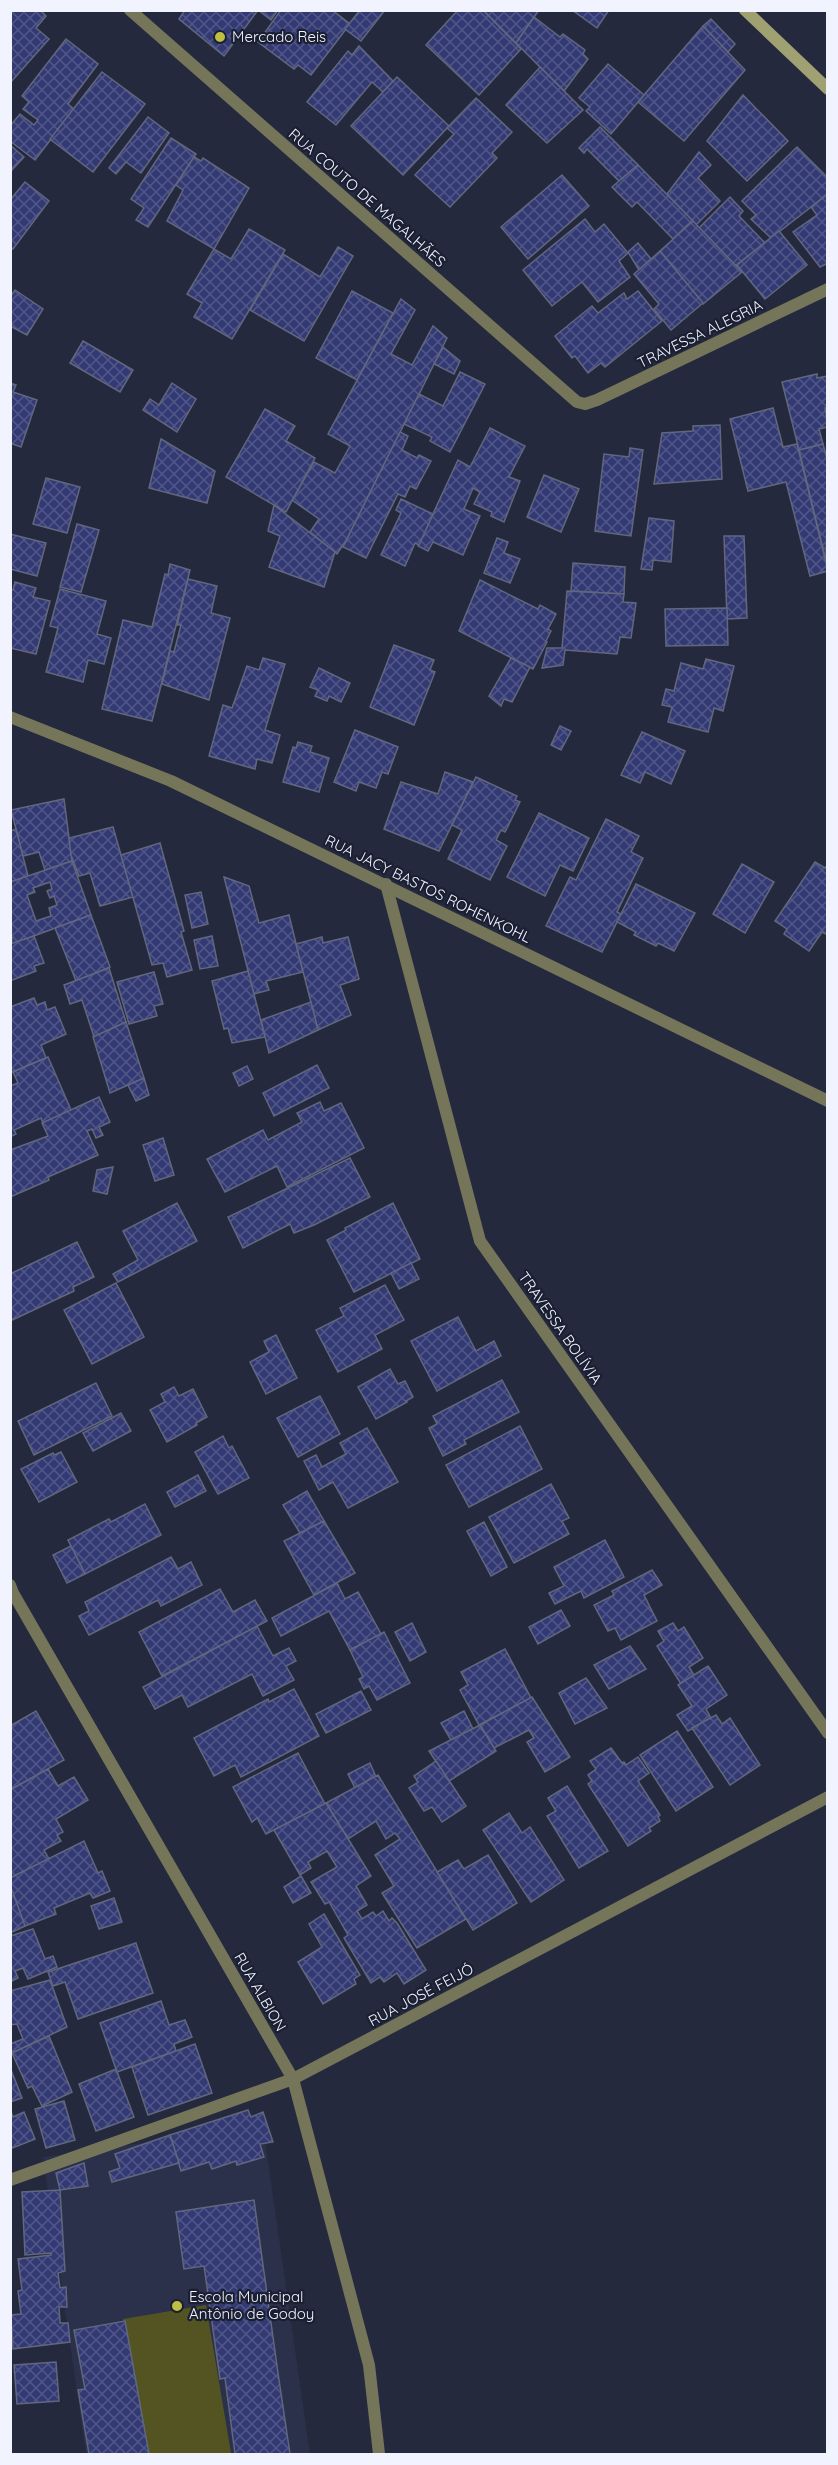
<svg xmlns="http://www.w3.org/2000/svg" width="838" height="2465" viewBox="0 0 838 2465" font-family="Quicksand,sans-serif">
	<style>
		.built { fill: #2b304b }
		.pitch { fill: #535421 }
		.building { fill: url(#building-cross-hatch); stroke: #61677e; stroke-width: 1.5; fill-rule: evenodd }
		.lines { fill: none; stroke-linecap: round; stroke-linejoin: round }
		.street { stroke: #757659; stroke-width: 12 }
		.secondary { stroke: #9fa172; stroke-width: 12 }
		.poi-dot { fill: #bebf42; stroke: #1b1f32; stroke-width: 2 }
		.labels { text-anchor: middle; stroke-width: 4.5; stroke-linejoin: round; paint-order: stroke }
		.poi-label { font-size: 15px; fill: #f1f4ff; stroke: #1b1f32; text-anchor: start }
		.street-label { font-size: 15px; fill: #f1f4ff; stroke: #1b1f32 }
	</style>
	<defs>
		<pattern id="building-cross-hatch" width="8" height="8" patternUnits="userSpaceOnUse" patternTransform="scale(1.5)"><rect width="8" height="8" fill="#333a73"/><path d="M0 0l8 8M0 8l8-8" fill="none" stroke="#515788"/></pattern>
	</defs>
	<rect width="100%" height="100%" fill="#25293d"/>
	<polygon class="built" points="263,2126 310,2454 86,2454 43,2157"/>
	<polygon class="pitch" points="206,2305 231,2453 146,2454 123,2319"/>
	<g class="building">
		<polygon points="10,10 40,10 46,16 36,28 49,39 10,83"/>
		<polygon points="185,10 258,10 224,56 179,19"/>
		<polygon points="258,10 278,10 271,20"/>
		<polygon points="281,10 332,10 350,24 311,75 298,65 294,69 258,42"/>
		<polygon points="360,10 385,10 361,41 345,29"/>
		<polygon points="458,10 483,10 521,49 479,95 426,45"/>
		<polygon points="483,10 539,10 516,43"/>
		<polygon points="572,10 609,10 597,28"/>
		<polygon points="534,17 560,37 563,34 585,50 583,54 588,59 564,91 516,43"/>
		<polygon points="711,19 735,44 728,52 703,26"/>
		<polygon points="703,26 745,70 684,141 638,102"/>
		<polygon points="66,39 98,64 68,104 74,109 35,160 10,141 10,126 20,114 34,125 38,120 23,109 29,102 22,96"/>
		<polygon points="359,46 393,81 383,92 372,82 336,125 307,102 348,51 352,55"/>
		<polygon points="608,64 644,95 611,134 586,111 590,107 579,98"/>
		<polygon points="540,67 583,110 547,143 506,105"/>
		<polygon points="102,72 145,104 93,172 50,139"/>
		<polygon points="397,77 449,126 403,175 351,126"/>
		<polygon points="743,95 788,141 747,181 707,141"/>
		<polygon points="476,98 512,132 492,153 497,158 450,207 415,175 454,134 447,128"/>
		<polygon points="148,117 169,133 141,173 126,162 116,174 109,168"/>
		<polygon points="600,127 638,165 619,181 587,149 584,153 579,148"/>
		<polygon points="171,138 196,154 148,227 136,220 144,208 131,199"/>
		<polygon points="10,145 24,157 10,172"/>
		<polygon points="797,147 828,178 828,194 771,238 751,219 756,215 742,201"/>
		<polygon points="699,152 711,165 698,178 720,201 696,225 667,194"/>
		<polygon points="194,157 201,161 203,158 249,188 214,249 167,221 183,190 176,185"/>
		<polygon points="638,165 693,221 673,239 637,202 632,207 612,187"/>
		<polygon points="562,175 589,206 528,259 501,227"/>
		<polygon points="25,182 49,201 13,249 10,247 10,200"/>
		<polygon points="828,194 828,263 820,267 793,232 817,215 811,207"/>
		<polygon points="730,197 743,211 739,216 765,243 735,266 699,228"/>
		<polygon points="585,219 595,232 604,224 628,253 619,261 630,277 598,302 582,282 552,306 523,270"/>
		<polygon points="693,221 742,272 703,304 660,251"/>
		<polygon points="249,229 285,250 232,339 194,317 202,303 187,294 214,249 231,259"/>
		<polygon points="779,231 807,265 765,299 737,265"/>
		<polygon points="638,243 651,259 639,270 628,252"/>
		<polygon points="338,247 353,256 304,341 250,310 283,254 320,277"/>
		<polygon points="660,251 703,303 671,330 654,309 659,304 634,274"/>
		<polygon points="15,290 43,309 27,335 10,326 10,297"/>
		<polygon points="352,291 393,313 357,380 316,358"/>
		<polygon points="638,291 662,321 605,367 601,363 588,373 575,356 572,358 555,336 592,306 598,313 624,293 627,299"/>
		<polygon points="401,299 415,310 391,354 412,365 433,326 447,338 347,539 337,554 310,532 319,519 292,500 314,462 335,473 350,446 328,434"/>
		<polygon points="83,341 133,370 120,392 70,363"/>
		<polygon points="443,347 460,361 454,374 434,364"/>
		<polygon points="460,372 485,384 450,452 430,441 432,437 404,424 419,394 443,406"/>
		<polygon points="817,374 817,378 828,376 828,408 825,408 828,427 819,429 823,444 799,450 782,382"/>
		<polygon points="10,383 16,385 13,392 37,400 21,447 10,443"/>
		<polygon points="172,383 196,399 177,432 143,410 150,399 159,405"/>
		<polygon points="773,408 783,447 797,444 828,571 810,576 786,482 748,491 730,419"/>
		<polygon points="265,409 295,426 286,441 315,458 286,512 226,477"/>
		<polygon points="720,425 722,479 654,484 662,433 693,431 693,426"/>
		<polygon points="490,428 525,446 509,477 520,481 504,522 491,516 492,512 474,504 480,492 473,488 464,509 480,516 463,555 433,542 428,551 418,546 458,460 470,467"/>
		<polygon points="400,432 408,436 402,450 417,458 419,455 431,461 416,489 410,486 405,497 398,494 366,558 343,547"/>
		<polygon points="161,439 215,471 207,503 149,488"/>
		<polygon points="823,444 828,462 826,561 799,450"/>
		<polygon points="630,448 643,450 631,536 595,531 604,454 629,457"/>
		<polygon points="544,475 579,489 561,532 527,517"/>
		<polygon points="46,478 80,487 67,533 33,524"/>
		<polygon points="401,499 433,514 419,545 415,543 405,566 381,555 401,513 396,510"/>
		<polygon points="274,505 335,552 324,587 269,567 280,536 268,531"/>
		<polygon points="649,518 674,521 671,562 653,560 652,570 641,569"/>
		<polygon points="77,524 99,530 81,592 60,587"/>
		<polygon points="10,534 46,543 37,576 10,569"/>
		<polygon points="724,536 744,536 747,618 727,619"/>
		<polygon points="497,538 508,542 504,553 520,559 510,583 484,573"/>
		<polygon points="573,563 625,567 624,594 571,591"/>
		<polygon points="170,564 190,570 152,721 102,709 123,620 152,627 165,574 168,575"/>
		<polygon points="188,579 217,586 211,613 230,618 209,700 162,684 170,651 174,652 181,625 177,625"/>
		<polygon points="480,580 538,609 540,605 556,614 548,629 551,631 546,641 547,642 533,669 459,631"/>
		<polygon points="15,582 36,588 33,597 50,601 36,654 10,648 10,590 13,590"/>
		<polygon points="60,589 106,601 97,634 111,638 104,664 88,660 83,682 46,672 58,628 50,626"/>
		<polygon points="567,591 624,594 623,602 636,603 631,638 620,637 617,654 565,650 563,665 542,668 547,648 562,648"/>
		<polygon points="727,608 728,645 666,646 665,609"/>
		<polygon points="394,645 434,660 430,670 435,672 414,725 370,707"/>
		<polygon points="263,658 285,664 265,730 280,735 272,763 257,759 255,769 209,756 223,705 232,708 247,666 259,670"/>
		<polygon points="511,658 530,667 512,702 504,699 501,706 489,696"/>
		<polygon points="706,659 734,666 723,711 714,708 708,732 668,722 672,707 662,705 666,689 674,691 681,663 703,669"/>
		<polygon points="319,668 350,683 341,702 329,696 327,701 315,696 318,690 310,687"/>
		<polygon points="560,726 571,731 561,750 551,745"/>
		<polygon points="355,730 398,747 388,774 382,772 376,788 359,782 356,791 334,782"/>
		<polygon points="642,732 685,751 671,784 645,772 640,783 621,775"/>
		<polygon points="298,742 312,746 310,752 329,758 319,792 283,782 293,747 296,748"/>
		<polygon points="445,772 473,782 439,851 384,829 401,782 438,794"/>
		<polygon points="476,777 517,796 515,800 520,802 505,832 501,830 496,840 507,846 490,880 448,859 462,830 452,825"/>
		<polygon points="64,799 72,861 45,870 39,852 23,856 11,810"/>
		<polygon points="539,813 589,838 573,871 560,865 545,896 507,877"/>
		<polygon points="606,819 639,836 631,852 643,858 617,912 621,914 602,952 546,926 570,877 576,880"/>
		<polygon points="113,827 133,897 100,906 90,873 79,876 71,855 69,838"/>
		<polygon points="16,829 28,876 10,882 10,831"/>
		<polygon points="160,843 184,931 181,932 192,970 167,977 163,963 152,965 121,855"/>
		<path d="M72,861L91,915L12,944L10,882ZM50,882L52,889L47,891L50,898L54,896L57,905L49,908L51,916L36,921L27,895L35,892L33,888Z"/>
		<polygon points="815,862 825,868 828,864 828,935 822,932 809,951 784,934 787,929 775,921"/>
		<polygon points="742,864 774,882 745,933 713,914"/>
		<polygon points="224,877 249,886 259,923 289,915 303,972 266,981 269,990 254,994"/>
		<polygon points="636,884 695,913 674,951 658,943 656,946 634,935 636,932 617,922"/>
		<polygon points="201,892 208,924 192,928 185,895"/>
		<polygon points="91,915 110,967 76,981 55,928"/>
		<polygon points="34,936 44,963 34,966 36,971 10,981 10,944"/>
		<polygon points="212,936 218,966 200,969 194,940"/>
		<polygon points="322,937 323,943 348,937 359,979 340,985 351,1015 318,1030 296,944"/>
		<polygon points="109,968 126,1022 94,1037 82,1000 70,1004 64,985"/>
		<polygon points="248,971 265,1037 232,1043 228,1028 224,1029 212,981"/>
		<polygon points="154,972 163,1004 154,1006 157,1016 129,1024 117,982"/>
		<polygon points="34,998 37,1005 45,1002 47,1010 55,1007 66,1034 41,1045 46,1058 10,1073 10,1007"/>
		<polygon points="311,1002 318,1030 269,1053 261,1020"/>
		<polygon points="126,1022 144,1078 110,1093 93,1037"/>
		<polygon points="48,1057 71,1110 43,1123 41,1118 14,1130 16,1134 10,1137 10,1086 18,1083 13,1072"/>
		<polygon points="317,1065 329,1088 274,1116 263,1093"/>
		<polygon points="247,1066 253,1079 239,1086 233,1073"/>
		<polygon points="144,1078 149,1095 136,1101 128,1085"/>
		<polygon points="99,1097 110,1122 99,1127 103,1135 96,1138 92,1129 87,1131 98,1155 48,1177 49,1180 10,1197 10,1150 48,1136 42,1123"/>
		<polygon points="320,1102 324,1111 341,1103 364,1148 287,1187 277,1166 225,1192 207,1159 263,1130 268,1140 302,1122 297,1113"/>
		<polygon points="163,1138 174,1175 155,1181 143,1145"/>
		<polygon points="350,1158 370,1197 314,1225 294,1233 290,1224 243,1248 228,1217"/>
		<polygon points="113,1167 107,1194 93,1191 97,1170"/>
		<polygon points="177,1203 197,1241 118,1282 113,1274 138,1260 123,1231"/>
		<polygon points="393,1203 420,1259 354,1292 327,1240 346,1230 345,1228"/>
		<polygon points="77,1242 94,1277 73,1287 74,1291 10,1321 10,1274"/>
		<polygon points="411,1263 419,1279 399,1289 391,1273"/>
		<polygon points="116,1283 144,1337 92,1364 64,1310"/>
		<polygon points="385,1285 404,1320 375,1335 382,1349 338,1372 316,1330 344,1316 340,1308"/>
		<polygon points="458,1317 476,1351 494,1341 501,1356 437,1391 411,1341"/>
		<polygon points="276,1335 297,1378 266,1394 250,1362 269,1352 264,1341"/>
		<polygon points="390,1369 398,1384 405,1381 413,1397 406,1401 407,1402 376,1419 358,1387"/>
		<polygon points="502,1380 519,1412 464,1440 466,1444 443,1456 429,1428 437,1424 433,1416"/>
		<polygon points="96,1383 112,1416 34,1455 18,1421"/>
		<polygon points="174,1387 179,1396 193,1389 207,1417 196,1423 197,1425 167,1442 150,1410 165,1402 161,1394"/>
		<polygon points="320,1396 340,1434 298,1457 277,1418"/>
		<polygon points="121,1413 131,1431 93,1451 83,1433"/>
		<polygon points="520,1426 542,1469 469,1507 446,1465"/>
		<polygon points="367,1428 398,1482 348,1508 333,1482 319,1490 304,1461 316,1455 322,1467 346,1454 340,1443"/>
		<polygon points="223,1436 229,1448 232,1446 249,1478 218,1494 195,1452"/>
		<polygon points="61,1452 77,1482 39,1502 21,1469 53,1453 54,1455"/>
		<polygon points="198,1475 206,1491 175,1507 167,1492"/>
		<polygon points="551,1484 569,1518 562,1521 569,1534 514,1563 489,1517"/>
		<polygon points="307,1491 324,1521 300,1533 283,1505"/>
		<polygon points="145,1504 161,1535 85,1574 68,1540 109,1519 111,1522"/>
		<polygon points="324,1521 355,1573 314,1595 284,1541"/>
		<polygon points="484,1522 507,1567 491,1576 467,1531"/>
		<polygon points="605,1540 624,1577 584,1598 581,1591 555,1604 549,1593 564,1586 554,1567"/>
		<polygon points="71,1546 85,1574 67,1583 53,1555"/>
		<polygon points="171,1557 178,1569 191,1562 202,1585 161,1606 158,1600 89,1635 79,1616 89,1611 85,1602"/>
		<polygon points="652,1570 662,1585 644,1595 657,1621 621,1640 615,1628 608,1631 594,1605 614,1595 612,1591"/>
		<polygon points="337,1583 345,1599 358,1592 381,1634 350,1650 329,1611 281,1636 272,1618"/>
		<polygon points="220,1589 233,1612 255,1600 267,1621 162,1676 139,1632"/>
		<polygon points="561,1610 570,1626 538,1644 529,1627"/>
		<polygon points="412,1623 426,1652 410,1661 395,1632"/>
		<polygon points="673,1623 678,1631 684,1627 703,1658 689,1667 694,1675 681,1684 657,1646 664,1641 658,1631"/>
		<polygon points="257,1626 273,1656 289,1648 296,1661 286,1666 294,1680 263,1696 252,1674 188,1707 182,1695 155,1709 143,1687"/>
		<polygon points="384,1632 410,1683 377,1700 369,1686 364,1689 359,1679 363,1677 350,1650"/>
		<polygon points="630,1646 646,1669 609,1689 594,1665"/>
		<polygon points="505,1649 531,1698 479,1725 460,1690 468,1685 461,1672"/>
		<polygon points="708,1666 727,1695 706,1709 711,1718 688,1731 677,1715 692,1706 678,1685"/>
		<polygon points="586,1678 607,1708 575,1724 559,1693"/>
		<polygon points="294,1689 319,1736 241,1777 235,1765 214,1776 194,1738 268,1699 269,1702"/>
		<polygon points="361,1691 371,1710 326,1733 316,1714"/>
		<polygon points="532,1697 570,1757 545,1772 527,1742 534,1738 529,1730 494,1748 480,1725"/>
		<polygon points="36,1711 64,1760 10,1790 10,1726"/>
		<polygon points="464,1711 473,1729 451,1740 441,1723"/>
		<polygon points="716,1715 722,1724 730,1718 760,1765 730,1785 692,1728"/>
		<polygon points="480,1725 496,1751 449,1781 429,1751"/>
		<polygon points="677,1731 713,1787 676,1811 640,1755"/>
		<polygon points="611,1748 622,1763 624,1762 626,1765 638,1757 649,1773 638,1781 660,1815 658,1817 660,1821 649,1828 651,1831 628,1846 588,1784 592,1781 588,1775 596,1769 590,1761"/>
		<polygon points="298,1753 325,1804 266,1834 257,1818 252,1822 233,1787"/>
		<polygon points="436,1761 466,1806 442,1822 432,1807 424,1811 409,1788 418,1782 414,1776"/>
		<polygon points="370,1763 376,1777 355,1788 348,1774"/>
		<polygon points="48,1769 58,1786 74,1777 88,1800 56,1819 63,1832 57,1835 61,1841 44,1850 49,1859 10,1878 10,1790"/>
		<polygon points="378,1775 466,1919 417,1948 382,1893 394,1886 375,1855 400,1839 395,1833 386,1839 376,1821 348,1839 326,1803"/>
		<polygon points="567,1786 608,1851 579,1868 547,1816 556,1811 548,1798"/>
		<polygon points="326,1803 371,1876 356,1886 367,1905 357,1911 362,1919 373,1912 376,1916 383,1911 389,1921 392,1918 397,1923 426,1970 404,1984 397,1973 384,1982 380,1977 371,1983 344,1938 348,1935 329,1902 325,1904 311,1882 337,1867 327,1851 308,1862 311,1868 300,1875 274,1830"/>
		<polygon points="509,1813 522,1833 530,1827 564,1880 531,1902 483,1830"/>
		<polygon points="84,1841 98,1873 102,1871 110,1891 93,1898 90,1893 54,1908 56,1914 25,1926 10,1887 10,1878"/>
		<polygon points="488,1855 517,1903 473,1930 437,1872 458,1860 464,1869"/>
		<polygon points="301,1876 311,1893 293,1903 284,1887"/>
		<polygon points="12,1890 25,1926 10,1933 10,1891"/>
		<polygon points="114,1898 122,1922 99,1929 91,1906"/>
		<polygon points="324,1914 360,1975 354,1979 356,1984 323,2004 298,1962 322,1947 309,1924"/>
		<polygon points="33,1929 45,1959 53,1956 57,1967 28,1979 23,1968 15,1971 18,1978 10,1982 10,1936"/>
		<polygon points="136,1943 153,1993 78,2019 65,1982 53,1986 48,1972"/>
		<polygon points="50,1980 67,2027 12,2053 10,2044 23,2039 17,2024 10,2025 10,1991"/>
		<polygon points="161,2001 169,2025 185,2020 192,2037 174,2044 176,2051 117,2072 100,2023"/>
		<polygon points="49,2036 72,2092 42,2106 32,2086 28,2088 12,2053"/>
		<polygon points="195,2044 212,2093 148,2115 132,2067"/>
		<polygon points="10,2067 22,2098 10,2102"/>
		<polygon points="116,2069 134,2117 96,2131 79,2084"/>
		<polygon points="64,2101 75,2140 46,2148 35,2109"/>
		<polygon points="10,2109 13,2117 24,2112 35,2139 10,2149"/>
		<polygon points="248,2110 251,2117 263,2112 273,2142 260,2144 264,2157 237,2165 236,2161 212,2169 209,2162 181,2171 170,2135"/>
		<polygon points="170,2135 179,2163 112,2182 109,2172 120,2168 115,2154"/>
		<polygon points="84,2163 88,2186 60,2190 56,2173"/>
		<polygon points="60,2190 65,2271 58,2273 60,2288 66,2287 67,2307 59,2307 60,2323 68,2323 70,2342 13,2349 11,2315 21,2314 18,2291 22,2290 18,2259 51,2255 51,2253 25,2255 22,2192"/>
		<polygon points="254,2200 278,2373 290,2454 235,2454 225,2378 220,2379 204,2266 184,2269 176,2212"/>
		<polygon points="125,2321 149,2454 89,2454 78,2390 85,2389 74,2330"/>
		<polygon points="56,2362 59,2401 17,2404 14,2365"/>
	</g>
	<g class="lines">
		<g class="street">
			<polyline points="130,10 577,402 585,404 597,400 828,289"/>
			<polyline points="10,717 171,781 828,1101"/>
			<polyline points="386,884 480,1241 828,1733"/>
			<polyline points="10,1585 13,1593 293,2079 369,2365 379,2454"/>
			<polyline points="10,2180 293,2079 828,1797"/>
		</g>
		<polyline class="secondary" points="745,10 828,89"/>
	</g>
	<g class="poi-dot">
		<circle cx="220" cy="37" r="6"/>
		<circle cx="177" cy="2306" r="6"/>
	</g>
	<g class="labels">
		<g class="poi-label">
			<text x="232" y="42">Mercado Reis</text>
			<text x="189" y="2302">Escola Municipal<tspan x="189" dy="17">Antônio de Godoy</tspan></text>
		</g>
		<g class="street-label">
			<text transform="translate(367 198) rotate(41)" y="5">RUA COUTO DE MAGALHÃES</text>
			<text transform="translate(700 334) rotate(-26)" y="5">TRAVESSA ALEGRIA</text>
			<text transform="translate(428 889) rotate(26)" y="5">RUA JACY BASTOS ROHENKOHL</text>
			<text transform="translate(560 1328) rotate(55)" y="5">TRAVESSA BOLÍVIA</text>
			<text transform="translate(260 1992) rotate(60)" y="5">RUA ALBION</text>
			<text transform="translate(421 1995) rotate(-28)" y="5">RUA JOSÉ FEIJÓ</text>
		</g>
	</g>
	<rect width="838" height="2465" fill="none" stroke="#f1f4ff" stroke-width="24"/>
</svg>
